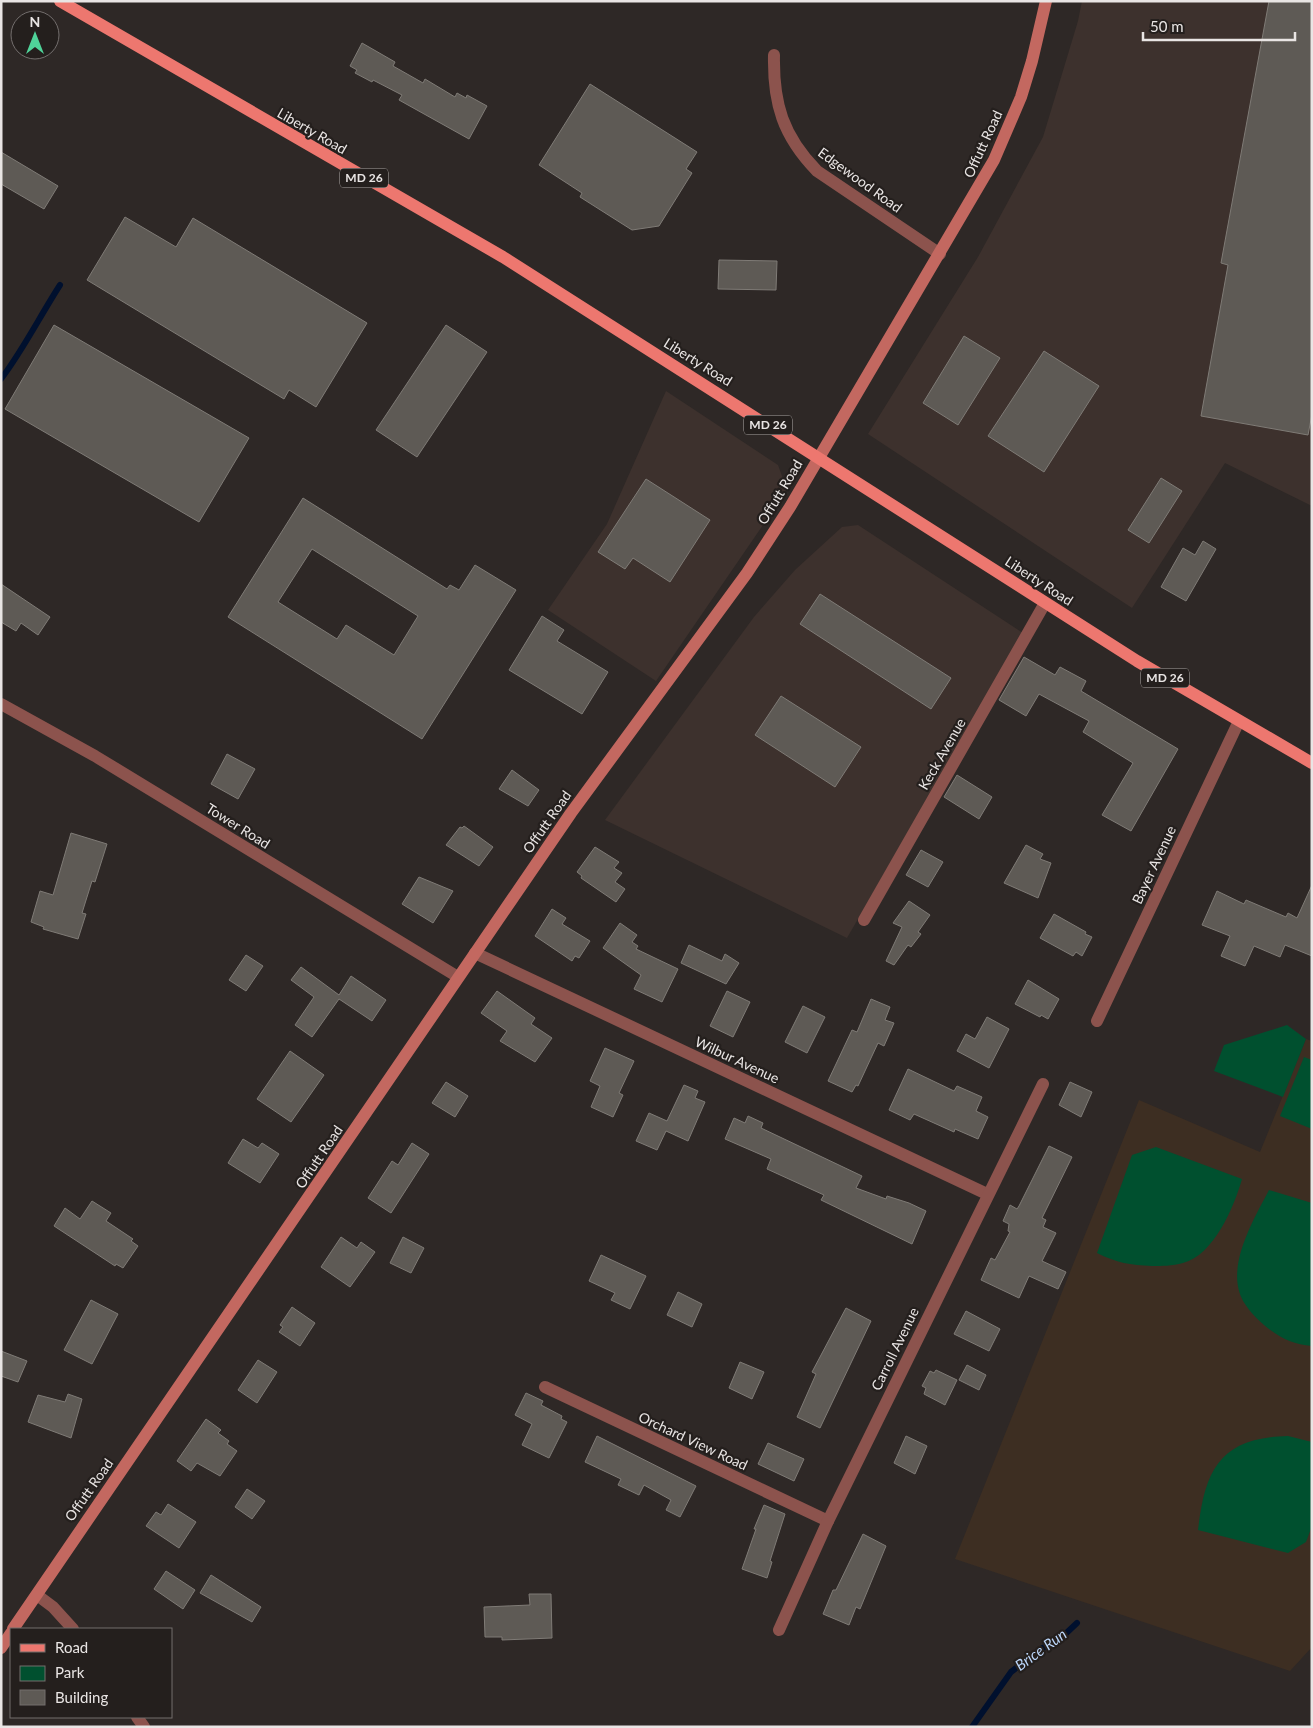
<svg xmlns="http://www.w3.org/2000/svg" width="1313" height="1728" viewBox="0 0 1313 1728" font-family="Lato,sans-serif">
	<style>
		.built { fill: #3d312d }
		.education { fill: #3d2e22 }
		.green { fill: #00502f }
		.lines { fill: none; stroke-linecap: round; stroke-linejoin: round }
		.stream { stroke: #00102e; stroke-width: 6 }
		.building { fill: #5e5a55; stroke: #7f7b76; fill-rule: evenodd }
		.street { stroke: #8c534d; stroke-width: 12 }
		.secondary { stroke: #c36860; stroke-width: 12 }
		.primary { stroke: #ed776f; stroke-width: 12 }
		.labels { text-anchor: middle; stroke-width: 4.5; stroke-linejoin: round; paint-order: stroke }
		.shield { fill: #241f1d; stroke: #aeaaa8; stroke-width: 1 }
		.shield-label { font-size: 12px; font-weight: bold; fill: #e9e5e4 }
		.street-label { font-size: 14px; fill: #e9e5e4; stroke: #241f1d }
		.water-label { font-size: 15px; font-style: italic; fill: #bcd7fb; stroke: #241f1d }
	</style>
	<rect width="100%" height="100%" fill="#2e2826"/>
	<g class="built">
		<polygon points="1082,1 1312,1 1312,506 1225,463 1132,608 868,434 978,257 1043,137 1078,21"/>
		<polygon points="666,391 778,465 787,490 656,681 548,610 607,524"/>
		<polygon points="858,525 1023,633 847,938 605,820 754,617 795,570 842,527"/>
	</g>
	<polygon class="education" points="1306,1039 1312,1041 1312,1647 1290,1671 955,1559 1139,1100 1260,1152"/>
	<g class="green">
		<polygon points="1287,1025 1306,1039 1283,1097 1214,1071 1224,1045"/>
		<polygon points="1304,1057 1312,1060 1312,1129 1280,1116"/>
		<path d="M1156,1147L1242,1179C1234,1207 1214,1255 1183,1263C1172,1266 1162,1266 1152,1266C1130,1265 1117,1263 1097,1253L1132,1155Z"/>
		<path d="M1269,1190L1312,1203V1346C1293,1345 1278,1337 1264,1325C1255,1317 1242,1304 1239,1291C1230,1259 1255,1217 1269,1190Z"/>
		<path d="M1288,1436L1312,1442V1526L1306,1542L1288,1553L1198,1530C1205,1468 1221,1438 1288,1436Z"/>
	</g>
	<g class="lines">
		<g class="stream">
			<path d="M1,379C23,350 40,316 60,285"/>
			<polyline points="972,1727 1011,1672 1041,1649 1060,1639 1077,1623"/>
		</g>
	</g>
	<g class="building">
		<polygon points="1269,1 1312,1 1312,414 1308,435 1201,416 1228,265 1221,263"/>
		<polygon points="362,43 395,62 393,66 423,83 425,79 455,97 457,93 466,98 467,95 487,106 469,139 399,100 402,95 373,80 372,82 355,73 357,70 350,66"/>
		<polygon points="590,84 697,152 686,169 692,173 659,226 632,230 580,197 582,193 539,165"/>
		<polygon points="1,152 58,186 44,209 1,184"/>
		<polygon points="125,217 176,247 193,218 367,323 316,407 289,390 284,399 87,280"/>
		<polygon points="719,260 777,261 776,290 718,289"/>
		<polygon points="54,325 249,438 199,522 5,409"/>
		<polygon points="446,325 487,352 417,457 376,430"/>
		<polygon points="964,336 1000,358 958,425 923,403"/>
		<polygon points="1044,351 1099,386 1044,472 988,436"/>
		<polygon points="1161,478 1182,491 1149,543 1128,530"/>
		<polygon points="646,479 710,520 670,582 633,558 625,569 598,552"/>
		<path d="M303,498L447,589L450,585L459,590L475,565L516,590L422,739L228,617ZM312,549L418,616L394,655L346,625L337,639L278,602Z"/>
		<polygon points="1203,541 1216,549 1186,601 1161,587 1183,548 1195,555"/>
		<polygon points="1,584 50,617 38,635 21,623 16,631 1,622"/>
		<polygon points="820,594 951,678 931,709 800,624"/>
		<polygon points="542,616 564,630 557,641 608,672 582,714 509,670"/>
		<polygon points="1024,657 1055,675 1060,667 1086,681 1081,691 1178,749 1131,831 1102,815 1133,763 1083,732 1089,721 1039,694 1026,716 999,700"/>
		<polygon points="781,696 861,747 835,787 755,735"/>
		<polygon points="227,754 255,769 238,799 211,784"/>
		<polygon points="512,770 539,790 528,806 499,789"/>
		<polygon points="957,775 992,797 979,819 944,797"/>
		<polygon points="464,826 493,847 479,866 446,845 460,827 462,828"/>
		<polygon points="71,833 107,844 95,882 92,881 82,913 86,914 78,939 43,929 44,927 31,922 40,891 53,895"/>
		<polygon points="1026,845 1043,854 1040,859 1051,863 1038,898 1004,883"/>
		<polygon points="595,847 619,862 614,868 622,873 615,882 625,889 616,902 581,878 582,876 577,872"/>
		<polygon points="921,850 943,862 928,887 906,875"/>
		<polygon points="419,877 453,891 433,923 402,904"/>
		<polygon points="1312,885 1312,956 1285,945 1280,957 1254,946 1245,966 1221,956 1230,936 1202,925 1217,891 1244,904 1246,900 1286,917 1288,913 1297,918"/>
		<polygon points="909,901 930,915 918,932 921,934 911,947 908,945 894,965 886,961 902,927 893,923"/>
		<polygon points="552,909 566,918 562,924 590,941 579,958 575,956 572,961 535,936"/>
		<polygon points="1054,914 1086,932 1085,934 1092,937 1082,956 1076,952 1073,956 1040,938"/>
		<polygon points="620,923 637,935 632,942 638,946 636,949 678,969 662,1002 634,989 641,975 603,948"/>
		<polygon points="689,945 722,961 725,954 739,963 726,984 681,963"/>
		<polygon points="246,955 263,966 246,991 229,980"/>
		<polygon points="301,967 339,995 351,976 386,1000 372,1021 339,999 312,1037 295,1025 314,997 291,980"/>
		<polygon points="1028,980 1059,999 1048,1019 1041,1015 1040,1017 1015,1004"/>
		<polygon points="497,991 535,1018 531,1024 552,1038 535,1062 500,1041 507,1031 481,1013"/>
		<polygon points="727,991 750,1002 733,1037 710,1026"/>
		<polygon points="871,999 890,1007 885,1020 894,1023 884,1046 878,1043 858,1086 856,1085 852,1092 828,1081 852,1030 857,1032"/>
		<polygon points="803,1006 825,1017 807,1053 785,1042"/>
		<polygon points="987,1017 1009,1029 989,1068 957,1051 966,1034 975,1039"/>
		<polygon points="605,1048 634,1061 619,1093 623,1095 613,1117 591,1107 600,1086 590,1081"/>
		<polygon points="290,1051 324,1075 291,1122 257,1099"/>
		<polygon points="908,1069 954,1091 957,1086 982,1097 976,1111 988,1117 978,1139 955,1129 954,1132 914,1114 910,1120 889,1110"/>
		<polygon points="446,1082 468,1096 455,1117 432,1103"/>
		<polygon points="1070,1082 1092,1092 1081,1117 1059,1105"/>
		<polygon points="684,1085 698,1091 695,1098 705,1102 688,1141 666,1131 657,1150 636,1141 649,1113 667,1121"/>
		<polygon points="748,1116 763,1123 761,1128 862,1176 856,1188 886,1199 887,1196 909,1203 926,1211 912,1244 821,1200 824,1195 767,1169 771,1159 725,1139 734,1118 745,1123"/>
		<polygon points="243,1139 258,1148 262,1143 279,1154 260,1183 228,1163"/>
		<polygon points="412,1143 429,1154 391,1213 368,1198 392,1161 398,1165"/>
		<polygon points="1049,1146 1072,1157 1042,1218 1046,1220 1043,1227 1056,1233 1042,1261 1066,1272 1058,1289 1029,1276 1019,1298 981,1280 991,1258 995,1260 1010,1232 1008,1231 1009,1224 1003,1221 1010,1205 1017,1209 1019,1206"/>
		<polygon points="92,1201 111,1213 106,1221 133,1239 131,1241 138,1246 123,1268 116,1264 115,1266 54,1226 65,1208 80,1219"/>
		<polygon points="341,1237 357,1248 361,1242 375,1252 350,1287 321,1267"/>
		<polygon points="403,1237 424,1248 411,1273 390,1263"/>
		<polygon points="601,1255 646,1276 630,1309 611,1300 615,1293 589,1281"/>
		<polygon points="678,1292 702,1304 692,1327 667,1315"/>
		<polygon points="91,1300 118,1314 92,1364 64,1350"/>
		<polygon points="292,1307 315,1323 300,1346 279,1332 283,1327 280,1325"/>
		<polygon points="846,1308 871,1321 820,1428 797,1417 816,1374 812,1372"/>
		<polygon points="966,1311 1000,1329 989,1351 954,1334"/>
		<polygon points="1,1351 27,1361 18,1382 1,1376"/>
		<polygon points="258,1360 277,1372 257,1403 238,1390"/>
		<polygon points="740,1362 764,1372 752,1399 729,1388"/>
		<polygon points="967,1365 986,1375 979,1390 959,1380"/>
		<polygon points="936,1370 957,1380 945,1405 924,1394 926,1388 922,1386 930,1371 934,1373"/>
		<polygon points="526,1393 543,1401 541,1405 562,1416 561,1419 567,1422 549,1458 522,1445 532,1424 515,1415"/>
		<polygon points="68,1394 82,1399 71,1438 28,1422 38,1395 65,1402"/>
		<polygon points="206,1419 221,1430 218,1433 229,1441 227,1444 237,1451 220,1476 197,1463 191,1471 177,1461"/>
		<polygon points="597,1436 696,1486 680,1517 666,1510 671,1500 644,1485 639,1495 618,1485 621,1479 585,1462"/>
		<polygon points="906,1436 927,1446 915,1474 894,1463"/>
		<polygon points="768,1443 804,1459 794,1481 758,1464"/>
		<polygon points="247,1489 265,1501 252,1519 235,1507"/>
		<polygon points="168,1504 196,1522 179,1548 146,1526 156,1512 161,1515"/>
		<polygon points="764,1505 785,1514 770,1561 772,1562 767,1578 742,1569 756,1529 754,1529"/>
		<polygon points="863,1534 886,1546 860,1609 856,1607 849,1625 823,1614 833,1590 836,1590"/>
		<polygon points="166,1571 195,1590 183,1609 154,1589"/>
		<polygon points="211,1575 261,1607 252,1622 200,1593"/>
		<polygon points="529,1594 551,1594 552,1638 502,1640 502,1637 485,1637 484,1607 530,1605"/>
	</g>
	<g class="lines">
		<g class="street">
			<path d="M774,55C773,104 783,136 817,171L940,254"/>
			<polyline points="1,704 95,756 458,977"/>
			<polyline points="864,920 1045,603"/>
			<polyline points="475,953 987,1194"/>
			<polyline points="1097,1021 1239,721"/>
			<polyline points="545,1387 828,1521"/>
			<polyline points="37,1595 53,1607 73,1629"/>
			<polyline points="779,1630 828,1521 1043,1084"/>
			<polyline points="137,1717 144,1727"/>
		</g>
		<g class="secondary">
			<polyline points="13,1629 571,813 747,573 790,507 994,160 1021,97 1032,61 1046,1"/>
			<polyline points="1,1648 11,1633"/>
		</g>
		<polyline class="primary" points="60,1 503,257 1137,661 1312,763"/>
	</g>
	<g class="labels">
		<g class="shield">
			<rect x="340" y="168.5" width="48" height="19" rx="4"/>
			<rect x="744" y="415.5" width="48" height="19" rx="4"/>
			<rect x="1141" y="668.5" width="48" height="19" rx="4"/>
		</g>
		<g class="shield-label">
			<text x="364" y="182">MD 26</text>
			<text x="768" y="429">MD 26</text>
			<text x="1165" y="682">MD 26</text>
		</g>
		<g class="street-label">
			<text transform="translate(312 131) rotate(30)" y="5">Liberty Road</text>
			<text transform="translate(983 144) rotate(-65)" y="5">Offutt Road</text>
			<text transform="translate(860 180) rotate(36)" y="5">Edgewood Road</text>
			<text transform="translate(698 362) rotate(32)" y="5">Liberty Road</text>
			<text transform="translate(780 492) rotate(-59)" y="5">Offutt Road</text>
			<text transform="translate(1039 581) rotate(33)" y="5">Liberty Road</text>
			<text transform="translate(942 754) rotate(-60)" y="5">Keck Avenue</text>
			<text transform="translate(547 822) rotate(-55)" y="5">Offutt Road</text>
			<text transform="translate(238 826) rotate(32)" y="5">Tower Road</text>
			<text transform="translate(1154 865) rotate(-65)" y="5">Bayer Avenue</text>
			<text transform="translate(737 1060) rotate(25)" y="5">Wilbur Avenue</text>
			<text transform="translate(319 1157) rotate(-56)" y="5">Offutt Road</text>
			<text transform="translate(895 1349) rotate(-64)" y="5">Carroll Avenue</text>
			<text transform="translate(693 1441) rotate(25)" y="5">Orchard View Road</text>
			<text transform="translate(89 1490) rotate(-55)" y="5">Offutt Road</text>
		</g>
		<g class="water-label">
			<text transform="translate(1041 1650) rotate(-36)" y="5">Brice Run</text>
		</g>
	</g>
	<rect width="1313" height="1728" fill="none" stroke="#e9e5e4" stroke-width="5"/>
	<rect x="10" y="1628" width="162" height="90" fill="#241f1d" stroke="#736e6d"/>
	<rect x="20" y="1644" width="25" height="8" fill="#ed776f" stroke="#736e6d"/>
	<text x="55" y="1653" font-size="15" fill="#e9e5e4">Road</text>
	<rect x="20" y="1666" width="25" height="15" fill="#00502f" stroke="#736e6d"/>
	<text x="55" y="1678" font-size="15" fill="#e9e5e4">Park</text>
	<rect x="20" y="1690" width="25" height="15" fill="#5e5a55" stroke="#736e6d"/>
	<text x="55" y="1703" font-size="15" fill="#e9e5e4">Building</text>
	<g transform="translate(35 35)"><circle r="24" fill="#241f1d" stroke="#736e6d"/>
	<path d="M0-4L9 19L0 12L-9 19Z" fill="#4fd399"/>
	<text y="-8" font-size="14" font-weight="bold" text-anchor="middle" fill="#e9e5e4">N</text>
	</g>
	<path d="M1143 32v8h152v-8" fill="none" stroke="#e9e5e4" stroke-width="2.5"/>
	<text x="1150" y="32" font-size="15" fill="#e9e5e4" stroke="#241f1d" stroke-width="4" paint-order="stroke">50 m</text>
</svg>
